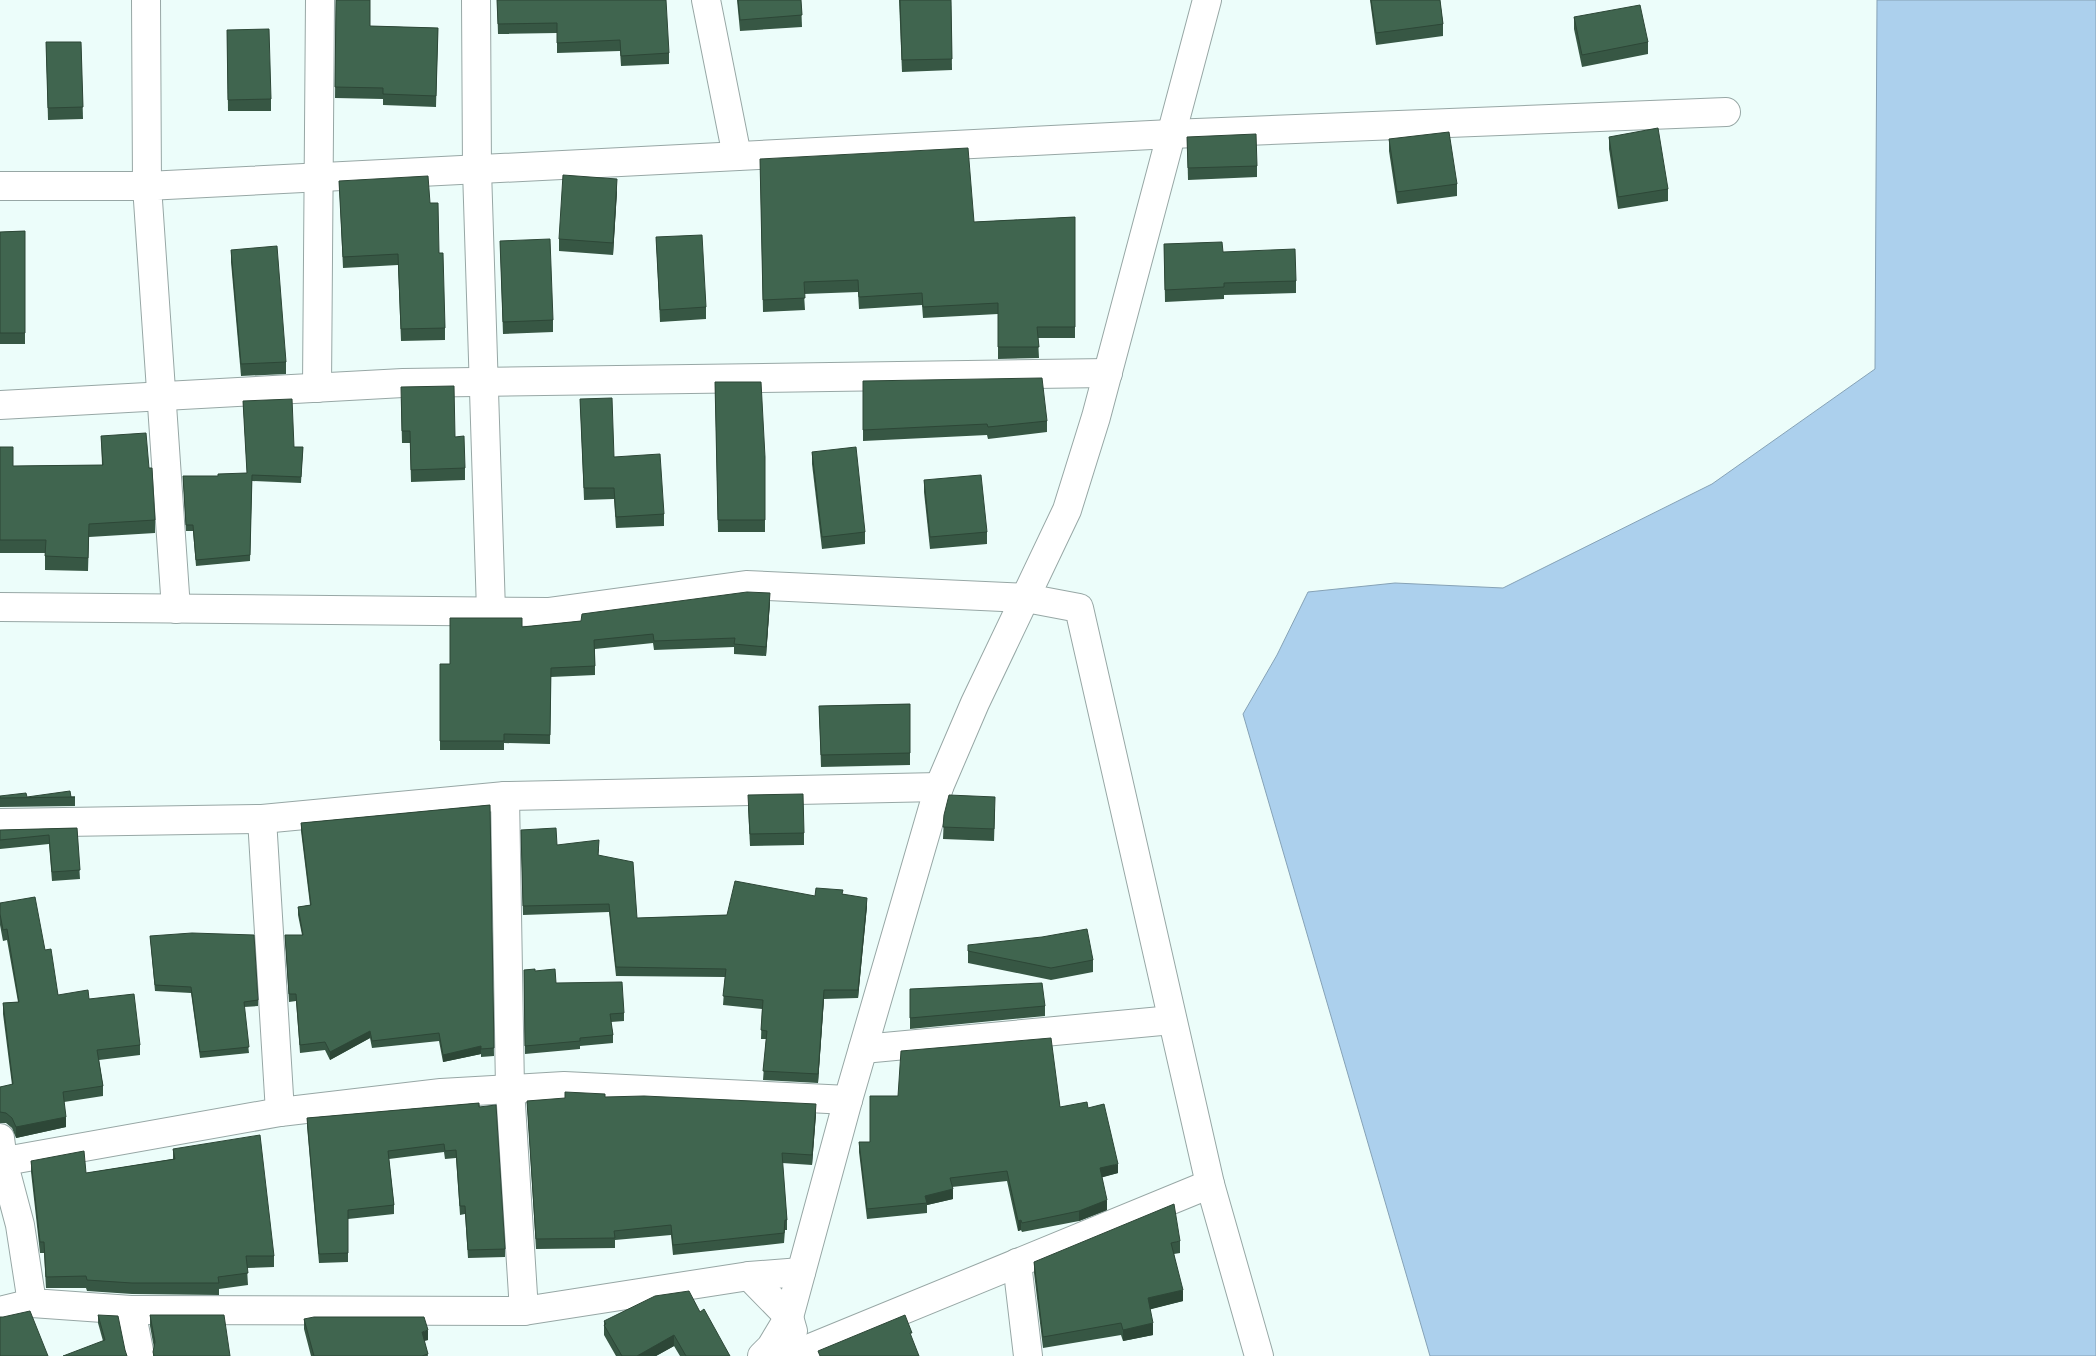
<svg xmlns="http://www.w3.org/2000/svg" width="2096" height="1356" viewBox="0 0 2096 1356" font-family="Roboto,sans-serif">
	<style>
		.water { fill: #acd0ed; stroke: #86a2b6 }
		.lines { fill: none; stroke-linecap: round; stroke-linejoin: round }
		.minor-casing { stroke: #97a7a5; stroke-width: 30 }
		.minor { stroke: #fff; stroke-width: 28 }
		.wall { fill: #375744 }
		.shaded-wall { fill: #2d4737 }
		.building { fill: #40654f; stroke: #2d4737 }
	</style>
	<rect width="100%" height="100%" fill="#ecfdfa"/>
	<polygon class="water" points="1877,0 2096,0 2096,1356 1430,1356 1243,714 1277,655 1308,592 1395,583 1503,588 1712,484 1875,369"/>
	<g class="lines">
		<g class="minor-casing">
			<g id="minor">
				<polyline points="476,0 477,170 491,611"/>
				<polyline points="706,0 737,156"/>
				<polyline points="0,186 147,186 146,0"/>
				<polyline points="317,388 320,0"/>
				<polyline points="0,405 403,383 1108,373"/>
				<polyline points="0,607 548,612 746,585 1026,598 1079,608 1210,1184 1259,1356"/>
				<polyline points="176,609 147,186 1171,134 1726,112"/>
				<polyline points="505,796 510,1089 524,1311 749,1276 801,1272"/>
				<polyline points="262,819 280,1112"/>
				<polyline points="0,823 262,819 505,796 939,787"/>
				<polyline points="863,1049 1172,1020"/>
				<polyline points="0,1138 3,1161 20,1225 32,1303 131,1310 140,1356"/>
				<polyline points="0,1162 280,1112 441,1093 564,1086 848,1100"/>
				<polyline points="1017,1263 1028,1356"/>
				<polyline points="749,1276 789,1317 793,1331"/>
				<polyline points="131,1310 524,1311"/>
				<polyline points="0,1311 32,1303"/>
				<polyline points="762,1356 771,1347 789,1317 848,1100 939,787 975,703 1067,510 1096,417 1207,0"/>
				<polyline points="791,1356 1210,1184"/>
			</g>
		</g>
		<use href="#minor" class="minor"/>
	</g>
	<g class="wall">
		<polygon points="336,0 370,26 438,28 436,107 383,105 383,99 335,98"/>
		<polygon points="497,0 669,53 669,64 621,66 620,51 557,53 557,33 498,34"/>
		<polygon points="737,0 801,0 802,27 740,31"/>
		<polygon points="899,0 951,0 952,70 902,72"/>
		<polygon points="1370,0 1440,0 1443,24 1443,36 1376,45"/>
		<polygon points="1574,17 1648,42 1648,54 1582,67 1574,29"/>
		<polygon points="227,30 271,99 271,111 228,111"/>
		<polygon points="46,42 81,42 83,119 48,120"/>
		<polygon points="1187,137 1257,166 1257,177 1188,180"/>
		<polygon points="1609,137 1668,189 1668,201 1618,209 1609,149"/>
		<polygon points="1389,139 1457,184 1457,196 1397,204 1389,151"/>
		<polygon points="760,159 974,222 1075,217 1075,338 1038,338 1039,358 998,359 998,314 923,318 922,305 859,309 858,292 804,294 805,310 763,312"/>
		<polygon points="339,181 430,203 439,253 445,328 445,340 401,341 398,265 343,268"/>
		<polygon points="617,191 613,255 559,251 559,239"/>
		<polygon points="25,231 25,344 0,344 0,232"/>
		<polygon points="656,237 706,307 706,319 660,322"/>
		<polygon points="500,241 553,320 553,332 503,334"/>
		<polygon points="1164,244 1223,252 1296,281 1296,293 1224,295 1224,299 1165,302"/>
		<polygon points="231,250 286,362 286,374 241,376 231,262"/>
		<polygon points="863,381 1047,421 1047,432 988,439 987,435 863,441"/>
		<polygon points="715,382 765,457 765,532 718,532"/>
		<polygon points="401,399 455,437 465,468 465,480 411,482 410,443 402,443"/>
		<polygon points="580,399 614,457 664,514 664,526 616,528 614,499 584,500"/>
		<polygon points="243,401 294,447 303,447 301,483 252,481 250,561 196,566 193,531 186,531 183,476 218,476 247,473"/>
		<polygon points="101,436 149,468 155,520 155,533 89,537 88,571 45,570 45,553 0,553 0,447 13,466 102,465"/>
		<polygon points="812,452 865,532 865,544 822,549 812,464"/>
		<polygon points="924,480 987,532 987,544 930,549 924,492"/>
		<polygon points="770,602 766,656 734,654 734,647 654,650 653,643 595,649 595,675 551,677 550,744 504,743 504,750 440,750 440,664 450,664 522,627"/>
		<polygon points="910,704 910,765 821,767 819,706"/>
		<polygon points="0,796 27,797 75,797 75,806 0,807"/>
		<polygon points="490,805 494,1056 481,1057 481,1054 443,1062 439,1041 372,1048 370,1038 330,1060 325,1050 300,1053 296,1001 289,1002 285,935 302,935 298,915 298,907 310,905 301,831 301,823"/>
		<polygon points="748,807 804,833 804,845 750,846"/>
		<polygon points="995,809 994,841 943,839 944,815"/>
		<polygon points="77,828 80,879 52,881 49,844 0,849 0,830"/>
		<polygon points="521,830 557,845 599,849 598,856 637,918 727,915 815,896 843,894 867,906 858,998 824,999 818,1083 763,1080 766,1039 761,1039 762,1009 723,1005 725,977 616,976 609,912 523,915"/>
		<polygon points="0,903 45,950 58,995 89,999 140,1045 140,1055 99,1060 103,1086 103,1096 64,1102 66,1127 16,1138 12,1128 6,1123 0,1123 0,1087 12,1085 3,1014 3,1003 18,1002 7,940 3,941 0,925"/>
		<polygon points="150,936 258,1000 258,1006 244,1007 249,1053 200,1058 191,993 155,991"/>
		<polygon points="968,945 1093,960 1093,972 1051,980 968,963"/>
		<polygon points="524,970 624,1013 624,1021 611,1022 613,1035 613,1043 580,1046 580,1049 525,1054"/>
		<polygon points="910,989 1045,1006 1045,1016 910,1029"/>
		<polygon points="605,1097 816,1114 812,1165 782,1163 787,1220 787,1230 785,1230 784,1243 673,1255 671,1235 615,1240 615,1248 536,1249 527,1101"/>
		<polygon points="479,1103 505,1249 505,1257 468,1258 465,1214 460,1215 456,1158 445,1159 444,1152 389,1159 394,1205 394,1214 348,1219 348,1262 319,1263 307,1126 307,1118"/>
		<polygon points="1060,1107 1088,1108 1118,1173 1102,1177 1107,1210 1079,1221 1022,1232 1021,1230 1018,1231 1007,1181 952,1187 953,1199 927,1205 927,1213 867,1219 859,1152 859,1142 870,1142"/>
		<polygon points="173,1149 274,1256 274,1267 247,1268 248,1285 219,1289 219,1295 132,1294 87,1291 86,1288 46,1288 44,1253 40,1253 31,1172 31,1161 86,1173 173,1159"/>
		<polygon points="1180,1241 1180,1253 1174,1254 1183,1301 1150,1309 1153,1335 1123,1341 1121,1335 1043,1348 1034,1273 1034,1262"/>
		<polygon points="700,1312 730,1356 680,1356 674,1346 656,1356 616,1356 604,1335 604,1321"/>
		<polygon points="98,1315 125,1350 103,1341 98,1323"/>
		<polygon points="150,1315 230,1356 153,1356 154,1348 150,1326"/>
		<polygon points="304,1319 428,1340 424,1341 428,1356 311,1356 304,1329"/>
	</g>
	<g class="shaded-wall">
		<polygon points="617,179 617,191 613,255 613,243"/>
		<polygon points="770,593 770,602 766,656 766,647"/>
		<polygon points="867,898 867,906 858,998 858,990"/>
		<polygon points="824,990 824,999 818,1083 818,1074"/>
		<polygon points="370,1031 370,1038 330,1060 330,1052"/>
		<polygon points="481,1046 481,1054 443,1062 443,1055"/>
		<polygon points="816,1104 816,1114 812,1165 812,1155"/>
		<polygon points="66,1117 66,1127 16,1138 16,1127"/>
		<polygon points="1118,1164 1118,1173 1100,1178 1100,1168"/>
		<polygon points="953,1189 953,1199 927,1205 925,1196"/>
		<polygon points="1107,1200 1107,1210 1079,1221 1079,1211"/>
		<polygon points="1021,1220 1021,1230 1018,1231 1018,1221"/>
		<polygon points="1183,1290 1183,1301 1148,1310 1148,1298"/>
		<polygon points="1153,1323 1153,1335 1123,1341 1123,1330"/>
		<polygon points="428,1330 428,1340 422,1341 422,1332"/>
		<polygon points="674,1335 674,1346 656,1356 637,1356"/>
	</g>
	<g class="building">
		<polygon points="336,0 370,0 370,26 438,28 436,96 383,94 383,88 335,87"/>
		<polygon points="497,0 666,0 669,53 621,56 620,40 557,43 557,23 498,24"/>
		<polygon points="738,0 801,0 802,15 740,20"/>
		<polygon points="900,0 951,0 952,59 902,60"/>
		<polygon points="1371,0 1440,0 1443,24 1376,33"/>
		<polygon points="1640,5 1648,42 1582,55 1574,17"/>
		<polygon points="269,29 271,99 228,100 227,30"/>
		<polygon points="46,42 81,42 83,107 48,108"/>
		<polygon points="1658,128 1668,189 1618,197 1609,137"/>
		<polygon points="1449,132 1457,184 1397,192 1389,139"/>
		<polygon points="1256,134 1257,166 1188,168 1187,137"/>
		<polygon points="968,148 974,222 1075,217 1075,327 1037,327 1039,347 998,347 998,303 923,307 922,293 859,297 858,280 804,282 805,298 763,300 760,159"/>
		<polygon points="563,175 617,179 613,243 559,239"/>
		<polygon points="428,176 430,203 438,203 439,253 443,253 445,328 401,329 398,254 343,257 339,181"/>
		<polygon points="25,231 25,333 0,333 0,232"/>
		<polygon points="702,235 706,307 660,310 656,237"/>
		<polygon points="550,239 553,320 503,322 500,241"/>
		<polygon points="1222,242 1223,252 1295,249 1296,281 1224,283 1224,287 1165,290 1164,244"/>
		<polygon points="277,246 286,362 241,364 231,250"/>
		<polygon points="1042,378 1047,421 988,427 987,424 863,430 863,381"/>
		<polygon points="715,382 761,382 765,457 765,520 718,520"/>
		<polygon points="454,386 455,437 464,436 465,468 411,470 410,431 402,431 401,387"/>
		<polygon points="612,398 614,457 660,454 664,514 616,517 614,488 584,488 580,399"/>
		<polygon points="292,399 294,447 303,447 301,477 252,475 250,555 196,560 193,525 186,525 183,476 218,476 218,474 247,473 243,401"/>
		<polygon points="146,433 149,468 152,468 155,520 89,524 88,558 45,556 46,540 0,540 0,447 13,447 13,466 103,465 101,436"/>
		<polygon points="856,447 865,532 822,537 812,452"/>
		<polygon points="981,475 987,532 930,537 924,480"/>
		<polygon points="747,592 770,593 766,647 734,644 735,638 654,641 653,634 594,640 595,666 551,668 550,735 504,734 504,741 440,741 440,664 450,664 450,618 522,618 522,627 581,621 582,614"/>
		<polygon points="910,704 910,753 821,755 819,706"/>
		<polygon points="70,791 71,797 75,797 0,798 0,796 26,793 27,797"/>
		<polygon points="803,794 804,833 750,834 748,795"/>
		<polygon points="949,795 995,797 994,829 943,827 944,815"/>
		<polygon points="490,805 494,1048 481,1049 481,1046 443,1055 439,1033 372,1041 370,1031 330,1052 325,1042 300,1045 296,994 289,994 285,935 303,935 298,907 311,905 301,823"/>
		<polygon points="77,828 80,870 52,872 49,835 0,840 0,830"/>
		<polygon points="556,828 557,845 599,840 598,855 633,862 637,918 727,915 735,881 815,896 816,888 843,890 842,894 867,898 858,990 824,990 818,1074 763,1071 767,1031 761,1030 763,1000 723,996 726,969 616,967 609,904 523,906 521,830"/>
		<polygon points="35,897 45,950 51,949 58,995 88,990 89,999 134,994 140,1045 97,1050 103,1086 63,1092 66,1117 16,1127 12,1118 6,1113 0,1112 0,1087 13,1084 3,1003 19,1002 7,929 3,930 0,914 0,903"/>
		<polygon points="1087,929 1093,960 1051,968 968,951 968,945 1042,937"/>
		<polygon points="192,933 254,935 258,1000 244,1002 249,1047 200,1052 191,987 155,985 150,936"/>
		<polygon points="535,969 535,971 555,969 556,983 622,982 624,1013 610,1014 613,1035 580,1038 580,1041 525,1046 524,970"/>
		<polygon points="1042,983 1045,1006 910,1018 910,989"/>
		<polygon points="1051,1038 1060,1107 1087,1102 1088,1108 1104,1104 1118,1164 1100,1168 1107,1200 1079,1211 1022,1223 1021,1220 1018,1221 1007,1171 950,1178 953,1189 925,1196 927,1203 867,1209 859,1142 870,1142 870,1096 898,1096 901,1051"/>
		<polygon points="565,1092 605,1094 605,1097 644,1096 816,1104 812,1155 782,1153 787,1220 785,1220 784,1233 673,1245 671,1225 614,1231 615,1238 536,1239 527,1101 565,1098"/>
		<polygon points="479,1103 479,1107 496,1105 505,1249 468,1250 465,1206 460,1206 456,1150 445,1151 444,1144 388,1151 394,1205 348,1210 348,1253 319,1254 307,1118"/>
		<polygon points="260,1135 274,1256 246,1256 248,1273 218,1277 219,1283 132,1283 87,1280 86,1276 46,1277 44,1242 40,1242 31,1161 84,1151 86,1173 175,1159 173,1149"/>
		<polygon points="1174,1204 1180,1241 1171,1243 1183,1290 1148,1298 1153,1323 1123,1330 1121,1323 1043,1337 1034,1262"/>
		<polygon points="689,1291 700,1312 704,1309 730,1356 686,1356 674,1335 637,1356 622,1356 604,1325 606,1324 604,1321 655,1296"/>
		<polygon points="30,1311 48,1356 0,1356 0,1317 3,1317"/>
		<polygon points="98,1315 118,1316 125,1350 127,1356 63,1356 105,1340"/>
		<polygon points="150,1315 224,1315 230,1356 154,1356 153,1352 155,1342"/>
		<polygon points="905,1315 912,1333 910,1333 919,1356 820,1356 818,1351"/>
		<polygon points="314,1317 424,1317 428,1330 422,1332 428,1354 422,1356 314,1356 304,1319"/>
	</g>
</svg>
